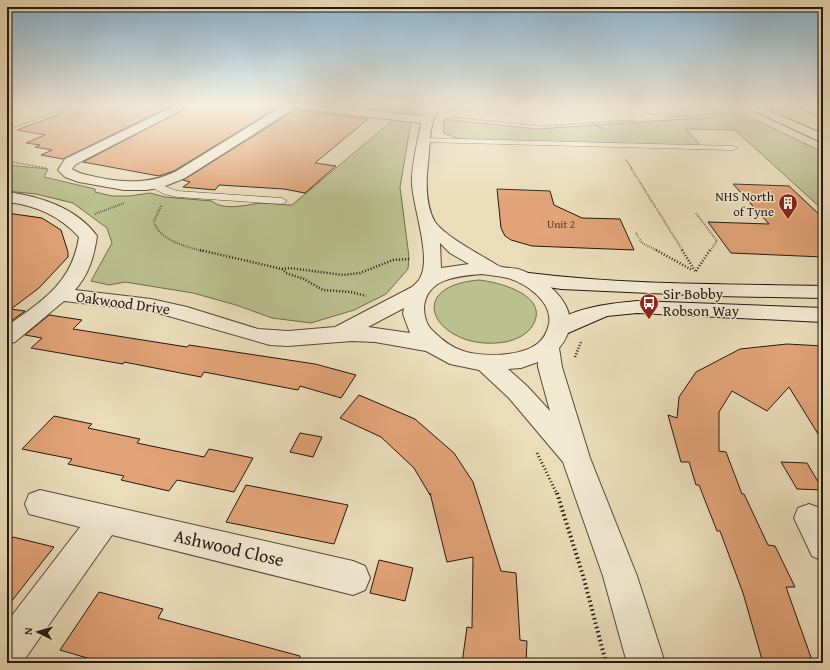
<svg xmlns="http://www.w3.org/2000/svg" width="830" height="670" viewBox="0 0 830 670" font-family="'Gentium Book Plus',serif">
	<style>
		.green { fill: #bac08e; stroke: #706c4e }
		.building { fill: #e1a377; stroke: #25180f }
		.lines { fill: none; stroke-linecap: round; stroke-linejoin: round }
		.lane-casing { stroke: #56493a; stroke-width: 1 }
		.street-casing { stroke: #56493a; stroke-width: 2 }
		.secondary-casing { stroke: #25180f; stroke-width: 2 }
		.path-far4 { stroke: #25180f; stroke-width: 1.5; stroke-dasharray: 0.5 1; stroke-linecap: butt }
		.path-far3 { stroke: #25180f; stroke-width: 2; stroke-dasharray: 0.5 1.5; stroke-linecap: butt }
		.path-far2 { stroke: #25180f; stroke-width: 2.5; stroke-dasharray: 1 2; stroke-linecap: butt }
		.path-far1 { stroke: #25180f; stroke-width: 3; stroke-dasharray: 1 2.5; stroke-linecap: butt }
		.path { stroke: #25180f; stroke-width: 4; stroke-dasharray: 1.5 3; stroke-linecap: butt }
		.lane { fill: #f2e9d2; fill-rule: evenodd }
		.street { fill: #f2e9d2; fill-rule: evenodd }
		.secondary { fill: #f2e9d2; fill-rule: evenodd }
		.labels { text-anchor: middle; stroke-width: 3; stroke-linejoin: round; paint-order: stroke }
		.far-number-label { font-size: 11px; fill: #543b29 }
		.far-poi-label { font-size: 13px; fill: #25180f; stroke: #f2e9d2; text-anchor: end }
		.poi-label { font-size: 15px; fill: #25180f; stroke: #f2e9d2; text-anchor: start }
		.street-label { font-size: 15px; fill: #25180f; stroke: #f2e9d2 }
		.near-street-label { font-size: 18px; fill: #25180f; stroke: #f2e9d2 }
	</style>
	<rect width="100%" height="100%" fill="#ebddba"/>
	<filter id="stains"><feTurbulence type="fractalNoise" baseFrequency=".005" numOctaves="4"/><feColorMatrix values="0 0 0 0 .2 0 0 0 0 .09 0 0 0 0 .02 0 0 0 .5 -.17"/></filter>
	<radialGradient id="worn" r=".72"><stop offset=".6" stop-color="#630" stop-opacity="0"/><stop offset="1" stop-color="#630" stop-opacity=".3"/></radialGradient>
	<g class="green">
		<polygon points="329,105 385,105 418,110 413,116"/>
		<polygon points="695,105 724,105 823,152 823,210 735,130 686,129 701,146 459,139 443,133 444,119 536,129 717,117"/>
		<polygon points="792,105 823,105 823,118"/>
		<path d="M393,120L411,122L400,187L409,257L408,269L386,294L354,310L311,323L272,318L236,305L193,293L125,282L109,285L91,281L112,243L107,228L73,203L36,194L7,191V165L48,169L44,177L95,189V192L112,196H129L150,193L165,197L212,201C222,210 242,206 254,204C266,202 280,205 292,205Z"/>
		<path d="M479,280C498,282 550,295 533,325C528,334 516,340 505,342C439,353 398,287 479,280Z"/>
	</g>
	<g class="building">
		<polygon points="60,105 173,105 63,159 41,155 52,150 35,147 40,145 26,143 45,135 17,130 60,114"/>
		<polygon points="192,105 255,105 277,108 174,171 159,176 83,162"/>
		<polygon points="295,110 368,119 315,163 336,166 305,193 284,189 219,185 215,190 183,187 190,182 183,180"/>
		<polygon points="733,184 789,186 823,218 823,257 731,253 708,222 769,224"/>
		<polygon points="497,189 550,191 554,205 582,218 620,219 634,250 532,246 511,240 505,236 501,228"/>
		<polygon points="7,213 42,218 61,230 68,252 68,257 39,288 11,309 25,311 7,324"/>
		<polygon points="49,315 82,320 73,329 187,347 189,345 315,364 356,375 341,398 300,386 298,390 204,372 201,377 124,362 123,364 31,348 42,338 25,335"/>
		<polygon points="787,344 823,346 823,442 789,387 767,411 732,391 719,412 719,451 726,452 742,494 744,494 768,545 775,546 795,587 786,587 813,663 763,663 743,593 720,531 717,531 699,485 696,485 689,462 681,462 668,415 677,418 679,397 696,372 740,349"/>
		<polygon points="359,395 415,419 454,453 473,482 501,571 516,573 520,640 527,641 526,663 462,663 467,627 472,628 473,557 447,562 430,493 430,495 414,468 381,437 340,418"/>
		<polygon points="54,416 92,424 88,428 140,439 137,443 204,457 209,449 253,458 234,492 177,480 169,491 121,480 124,476 68,464 72,459 22,449"/>
		<polygon points="300,433 322,437 313,457 290,452"/>
		<polygon points="781,462 807,463 823,490 797,489"/>
		<polygon points="246,485 348,505 334,544 226,522"/>
		<polygon points="13,537 54,547 7,607 7,544"/>
		<polygon points="379,560 413,568 405,601 370,593"/>
		<polygon points="99,592 163,609 158,618 300,656 300,663 104,663 60,650"/>
	</g>
	<g class="lines">
		<g class="lane-casing">
			<g id="lane">
				<polygon points="421,138 733,146 737,148 733,150 424,142 420,140"/>
				<polygon points="154,182 177,191 282,198 287,201 282,204 177,197 164,194 151,187 150,185"/>
			</g>
		</g>
		<g class="street-casing">
			<g id="street">
				<path d="M177,105H191L84,160L75,165L72,169C79,174 88,175 96,177C124,183 149,184 175,172L284,105H323L423,116L431,105H442C440,109 435,113 434,118C429,131 430,148 428,163C426,181 425,205 435,222C446,237 481,255 497,265C503,269 514,267 521,270C553,282 588,314 559,348L562,367L590,458L637,576L665,663H627L603,576L563,462L509,398L479,370L450,364L426,351L375,342L352,341L288,346L270,345L151,311L64,301L15,342L7,344V326C42,301 72,283 79,237C60,216 35,205 7,202V192C39,196 77,208 97,236C94,257 89,274 75,290L151,299L187,307L258,329L288,331L335,327L412,287C415,284 419,281 420,278C432,258 413,207 412,184C411,165 418,142 421,123L295,108L185,178L163,187L147,190H124L79,182L65,177L58,170L65,159ZM440,243L450,253L469,264L441,268ZM481,274C490,275 499,276 508,278C527,284 553,302 549,324C547,332 544,339 537,344C520,357 482,357 463,351C451,347 442,340 433,331C426,325 424,315 424,307C427,278 458,276 481,274ZM404,308L403,314L410,333L368,327ZM538,362V367L550,411L527,386L508,369L521,368Z"/>
				<polygon points="637,105 650,105 660,112 658,114 650,114"/>
				<polygon points="40,490 353,561 365,566 370,578 365,590 353,595 112,535 22,663 7,663 7,622 80,527 29,514 25,504 29,494"/>
				<polygon points="809,504 820,508 823,513 823,561 812,556 794,518 798,508"/>
			</g>
		</g>
		<g class="secondary-casing">
			<g id="secondary">
				<polygon points="742,105 756,105 823,134 823,143"/>
				<path d="M529,273C625,285 726,284 823,286V298L716,296L561,289L522,283L519,279L522,275Z"/>
				<path d="M637,301L823,308V322L637,313L607,316L561,336L553,334L550,329C563,308 614,303 637,301Z"/>
			</g>
		</g>
		<g class="path-far4">
			<polyline points="691,105 708,114"/>
			<polyline points="450,117 543,126 635,120"/>
			<polyline points="669,117 734,113"/>
			<polyline points="593,123 603,129"/>
			<polyline points="7,130 76,105"/>
			<polyline points="626,160 632,169"/>
			<polyline points="7,161 46,168"/>
		</g>
		<g class="path-far3">
			<polyline points="631,168 683,251"/>
			<path d="M161,206L154,221C158,240 187,247 203,251"/>
			<polyline points="696,213 717,241 710,251"/>
			<polyline points="95,214 124,203"/>
			<polyline points="636,233 642,243 658,251"/>
		</g>
		<g class="path-far2">
			<polyline points="200,250 282,269 286,273 304,279 323,290 351,292 366,296"/>
			<polyline points="656,250 692,270"/>
			<polyline points="682,250 695,271"/>
			<polyline points="282,269 290,268 343,275 360,273 393,260 410,259"/>
			<polyline points="696,271 710,250"/>
			<polyline points="575,357 581,342"/>
		</g>
		<polyline class="path-far1" points="537,453 557,494"/>
		<polyline class="path" points="557,493 584,579 606,663"/>
		<use href="#lane" class="lane"/>
		<use href="#street" class="street"/>
		<use href="#secondary" class="secondary"/>
	</g>
	<linearGradient id="sky" x2="0" y2="1"><stop stop-color="#8ab6d6"/><stop offset="0.53" stop-color="#f6f0e0"/><stop offset="1" stop-color="#f6f0e0" stop-opacity="0"/></linearGradient>
	<rect width="830" height="199" fill="url(#sky)"/>
	<defs>
		<g id="building-pin" transform="scale(1)"><path d="M0 17L-7.5 6A9.5 9.5 0 1 1 7.5 6Z" fill="#8f2418" stroke="#f2e9d2"/><path d="M-4-6H4V6H1V3H-1V6H-4ZM-2.5-4.3h1.7v1.8h-1.7ZM.8-4.3h1.7v1.8H.8ZM-2.5-1h1.7V.8h-1.7ZM.8-1h1.7V.8H.8Z" fill="#fff"/></g>
		<g id="bus-pin" transform="scale(1)"><path d="M0 17L-7.5 6A9.5 9.5 0 1 1 7.5 6Z" fill="#8f2418" stroke="#f2e9d2"/><path d="M-5-6H5V4H4V6H2V4H-2V6H-4V4H-5ZM-3.5-4V0h7V-4ZM-3.5 1.2v1.5H-2V1.2ZM2 1.2v1.5H3.5V1.2Z" fill="#fff"/></g>
	</defs>
	<g fill-rule="evenodd">
		<use href="#building-pin" x="788" y="203"/>
		<use href="#bus-pin" x="649" y="303"/>
	</g>
	<g class="labels">
		<g class="far-number-label">
			<text x="561" y="228">Unit 2</text>
		</g>
		<g class="far-poi-label">
			<text x="774" y="201">NHS North<tspan x="774" dy="15">of Tyne</tspan></text>
		</g>
		<g class="poi-label">
			<text x="663" y="299">Sir Bobby<tspan x="663" dy="17">Robson Way</tspan></text>
		</g>
		<g class="street-label">
			<text transform="translate(123 303) rotate(8)" y="5">Oakwood Drive</text>
		</g>
		<g class="near-street-label">
			<text transform="translate(229 548) rotate(13)" y="6">Ashwood Close</text>
		</g>
	</g>
	<rect width="830" height="670" fill="none" stroke="#ebddba" stroke-width="24"/>
	<rect x="8" y="8" width="814" height="654" fill="none" stroke="#25180f" stroke-width="2"/>
	<rect x="12" y="12" width="806" height="646" fill="none" stroke="#25180f"/>
	<g transform="translate(38 632) rotate(275)" stroke="#f2e9d2" stroke-width="3" paint-order="stroke">
	<path d="M0-3L7 15L0 10L-7 15Z" fill="#25180f"/>
	<text y="-6" font-size="11" font-weight="bold" text-anchor="middle" fill="#25180f">N</text>
	</g>
	<rect width="100%" height="100%" filter="url(#stains)"/>
	<rect width="100%" height="100%" fill="url(#worn)"/>
</svg>
